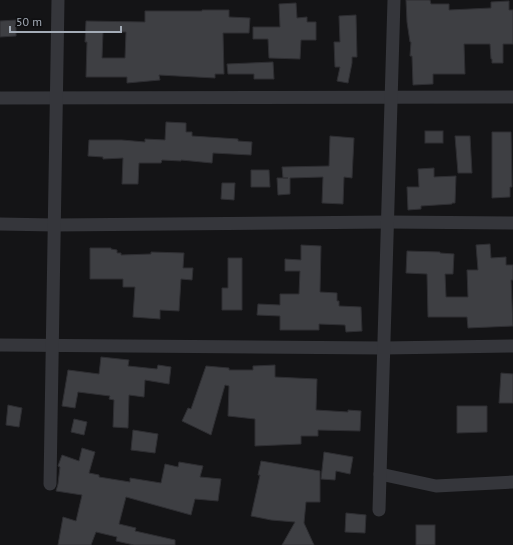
<svg xmlns="http://www.w3.org/2000/svg" width="513" height="545" viewBox="0 0 513 545" font-family="'PT Sans',sans-serif">
	<style>
		.building { fill: #3e3f43; stroke: #2e2e32; fill-rule: evenodd }
		.lines { fill: none; stroke-linecap: round; stroke-linejoin: round }
		.street { stroke: #35363b; stroke-width: 13 }
	</style>
	<rect width="100%" height="100%" fill="#141416"/>
	<g class="building">
		<polygon points="406,0 430,0 431,4 449,4 449,10 491,8 491,2 509,1 509,10 513,10 513,44 503,44 503,63 492,63 492,59 491,59 490,44 464,44 465,74 433,74 433,84 413,85 412,56 410,56 411,42 410,42 407,22"/>
		<polygon points="296,3 297,18 307,17 307,22 316,22 316,40 301,40 300,59 269,58 268,39 253,39 253,27 280,27 279,4"/>
		<path d="M202,10H229V17L250,18L249,33H223L224,74H215V78L159,75L160,80L127,83V77H86L87,42H85L86,21L145,22V11H202ZM103,32H126L125,58H102Z"/>
		<polygon points="356,15 357,57 352,57 352,63 348,83 337,81 340,67 335,67 334,42 340,42 339,16"/>
		<polygon points="16,20 16,36 0,37 0,21"/>
		<polygon points="273,62 274,79 254,79 254,74 228,74 227,64"/>
		<polygon points="166,122 186,123 186,132 192,132 192,136 238,139 238,141 252,142 251,155 213,153 212,163 181,160 181,161 162,160 161,163 139,163 138,184 122,184 123,158 103,159 103,157 88,156 89,140 122,140 145,142 145,139 165,140"/>
		<rect x="425" y="131" width="18" height="12"/>
		<polygon points="492,132 511,132 512,187 510,187 510,197 492,198"/>
		<polygon points="330,136 354,138 352,178 344,177 343,204 322,203 323,177 290,178 290,194 278,195 277,178 288,178 283,178 282,167 329,166"/>
		<polygon points="455,136 470,136 472,173 458,173"/>
		<polygon points="434,168 434,177 456,176 455,203 452,203 452,204 421,206 421,209 408,210 407,187 419,187 418,169"/>
		<polygon points="251,170 269,170 270,187 251,187"/>
		<polygon points="222,183 235,183 234,200 221,199"/>
		<polygon points="490,244 491,258 506,257 506,265 513,265 513,280 511,280 513,326 468,328 467,317 428,317 427,274 406,273 407,251 440,252 440,253 454,254 453,274 445,274 446,297 468,297 467,270 478,270 476,245"/>
		<polygon points="301,245 321,246 320,292 337,293 337,301 339,301 339,306 361,307 362,331 346,332 345,325 319,324 319,330 280,330 280,316 257,315 258,304 280,305 280,294 299,294 300,271 285,271 285,259 301,260"/>
		<polygon points="90,248 111,248 111,249 117,250 117,253 121,253 121,255 151,254 151,252 184,253 183,268 193,268 192,280 181,279 179,311 160,310 160,319 133,317 135,287 123,287 123,279 90,279"/>
		<polygon points="228,258 242,258 242,310 222,310 222,288 228,288"/>
		<polygon points="101,357 129,360 128,366 157,369 158,365 171,367 169,384 145,380 144,397 129,395 128,428 113,427 114,400 109,399 110,396 78,392 75,408 62,406 68,370 99,374"/>
		<polygon points="275,365 275,377 317,379 316,410 348,412 348,410 361,411 360,431 318,430 318,436 301,436 301,444 255,446 255,419 228,416 229,386 225,385 211,435 182,421 188,408 191,409 206,366 229,368 229,370 253,370 253,366"/>
		<polygon points="501,373 513,374 513,403 499,403"/>
		<polygon points="8,405 22,408 19,427 6,425"/>
		<polygon points="457,406 487,406 487,432 457,433"/>
		<polygon points="74,419 87,422 84,435 71,432"/>
		<polygon points="133,430 158,434 155,453 131,450"/>
		<polygon points="82,448 95,452 89,473 99,475 99,477 130,482 130,478 161,483 165,464 178,467 179,462 203,466 200,477 221,479 218,501 195,499 191,515 126,497 119,524 136,528 135,531 175,540 175,545 134,545 116,541 117,537 96,532 91,545 58,545 63,517 76,521 82,495 56,491 58,484 60,467 58,466 62,455 79,461"/>
		<polygon points="324,452 353,457 350,474 336,471 335,480 321,479"/>
		<polygon points="261,461 320,471 320,502 306,502 304,523 314,545 282,545 295,522 271,520 251,516 260,475 258,475"/>
		<polygon points="346,513 366,515 365,533 345,532"/>
		<rect x="416" y="525" width="19" height="20"/>
	</g>
	<g class="lines">
		<g class="street">
			<polyline points="0,98 513,97"/>
			<polyline points="0,224 54,225 388,222 513,223"/>
			<polyline points="0,345 384,348 513,346"/>
			<polyline points="380,474 436,486 513,482"/>
			<polyline points="50,484 58,0"/>
			<polyline points="379,510 394,0"/>
		</g>
	</g>
	<path d="M10 26v6h111v-6" fill="none" stroke="#a4acb7" stroke-width="2"/>
	<text x="16" y="26" font-size="12" fill="#a4acb7" stroke="#0f0f11" stroke-width="3" paint-order="stroke">50 m</text>
</svg>
